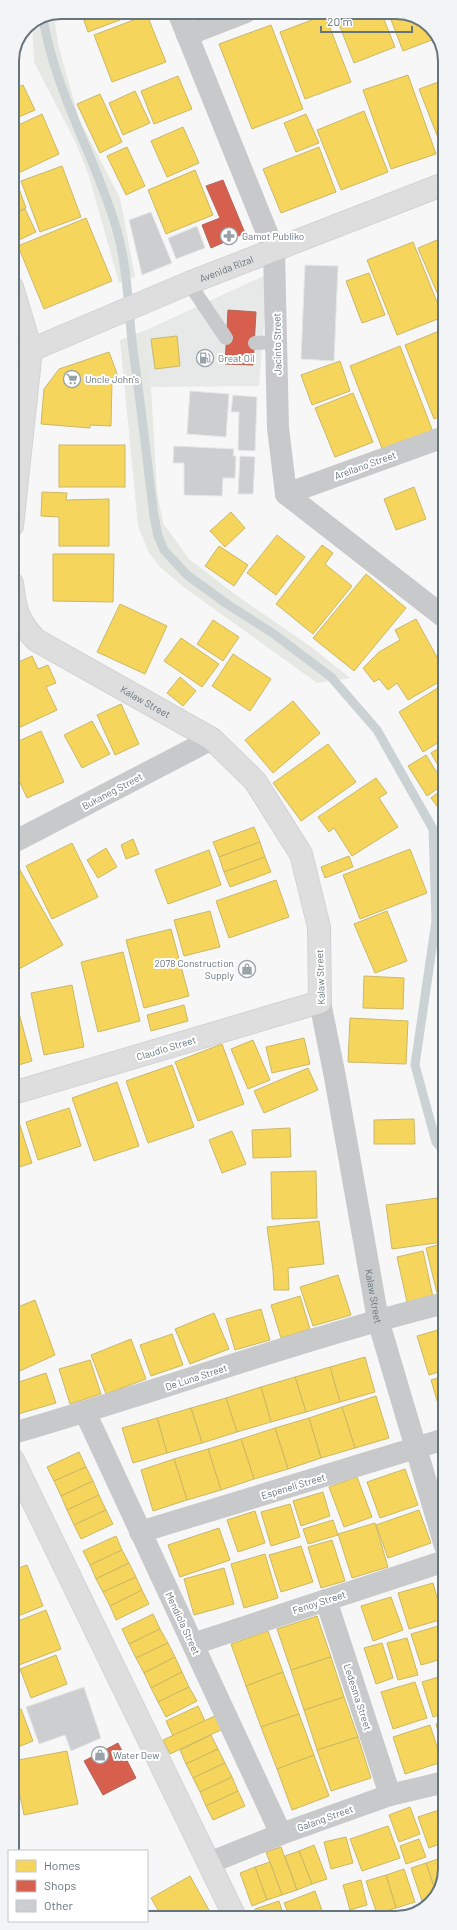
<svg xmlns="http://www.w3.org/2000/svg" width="457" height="1930" viewBox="0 0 457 1930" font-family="Barlow,sans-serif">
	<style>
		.built { fill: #e7e8e8 }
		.green { fill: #e6e8e4 }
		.homes { fill: #f6d55c; stroke: #cbb866 }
		.shops { fill: #d6604d; stroke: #b4665b }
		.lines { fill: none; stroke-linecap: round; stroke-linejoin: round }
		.stream { stroke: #cad2d4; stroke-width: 9 }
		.building { fill: #cccecf; stroke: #e6e6e6 }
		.secondary-casing { stroke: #d2d3d4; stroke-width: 24 }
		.lane { stroke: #c8c9ca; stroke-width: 14 }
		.street { stroke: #c8c9ca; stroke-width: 22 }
		.secondary { stroke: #dedede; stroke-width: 22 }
		.labels { text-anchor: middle; stroke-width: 4; stroke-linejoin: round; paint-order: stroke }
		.poi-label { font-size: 10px; fill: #66757d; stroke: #fff; text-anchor: start }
		.street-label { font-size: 10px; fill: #66757d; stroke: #fff }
		.rim { fill: none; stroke: #66757d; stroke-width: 2 }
	</style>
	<rect width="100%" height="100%" fill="#f7f7f7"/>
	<polygon class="built" points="268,274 259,386 151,387 146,330"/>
	<g class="green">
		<polygon points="54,15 58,44 79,119 120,198 135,277 119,283 89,176 75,141 34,62 32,24"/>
		<polygon points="146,330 151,387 157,491 163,523 189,559 240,598 310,646 350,678 317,683 185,588 160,567 149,553 138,526 120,340"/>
	</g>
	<g class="homes">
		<polygon points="81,12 141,12 88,32"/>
		<polygon points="339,12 381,12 395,47 354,63 335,14"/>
		<polygon points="388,12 402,12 431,26 437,38 403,51"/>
		<polygon points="147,15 166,62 112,82 94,35"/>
		<polygon points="325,15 351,82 305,99 280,32"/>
		<polygon points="271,25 303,109 252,129 219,44"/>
		<polygon points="408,75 436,154 391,169 363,90"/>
		<polygon points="178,76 192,109 154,124 141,91"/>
		<polygon points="444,80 444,147 442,148 419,89"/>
		<polygon points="23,85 35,110 12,120 12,90"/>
		<polygon points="135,91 150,123 123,135 109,103"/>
		<polygon points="100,94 122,142 100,153 77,104"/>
		<polygon points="364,111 388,172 341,190 317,130"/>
		<polygon points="42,114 59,154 12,176 12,128"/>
		<polygon points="306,114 319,143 296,152 284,123"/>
		<polygon points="183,127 199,163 167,177 151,141"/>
		<polygon points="127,147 145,186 126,195 107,156"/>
		<polygon points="319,147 336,192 281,213 263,169"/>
		<polygon points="62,166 81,217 40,232 21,181"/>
		<polygon points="195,170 213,215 166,234 148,190"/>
		<polygon points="18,186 26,208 12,213 12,188"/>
		<polygon points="25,209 36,232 19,240 12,226 12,215"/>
		<polygon points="86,218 112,281 44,309 18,246"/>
		<polygon points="444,237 444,309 418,248"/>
		<polygon points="413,242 443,317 397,335 367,260"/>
		<polygon points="369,273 385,315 362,323 346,281"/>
		<polygon points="444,329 444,415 434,419 405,345"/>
		<polygon points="177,336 180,366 155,369 151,339"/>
		<polygon points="400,346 433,432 383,451 350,366"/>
		<polygon points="109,352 119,379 112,382 111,426 90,425 90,428 41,424 44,389 59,369"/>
		<polygon points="340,361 350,391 312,405 301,375"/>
		<polygon points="353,393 373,442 335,457 315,408"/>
		<rect x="59" y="445" width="66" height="42"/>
		<polygon points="414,487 426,519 396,530 384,499"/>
		<polygon points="42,492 67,493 66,500 109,499 109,546 59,546 59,517 41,516"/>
		<polygon points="231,512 245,528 225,547 210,531"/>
		<polygon points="277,535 305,557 276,595 247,573"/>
		<polygon points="322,545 333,553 325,564 352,586 313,634 276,604"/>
		<polygon points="219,546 248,565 234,586 205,566"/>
		<polygon points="53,554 114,554 113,602 53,601"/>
		<polygon points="366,574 406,608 354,671 313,638"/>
		<polygon points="120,604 167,626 145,674 97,652"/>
		<polygon points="416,619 444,670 444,679 408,700 397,683 388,690 379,679 374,682 363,668 379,652 400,640 395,630"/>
		<polygon points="213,620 239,637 223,661 197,644"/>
		<polygon points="181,638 219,664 202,687 164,661"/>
		<polygon points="233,654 271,679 250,711 212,686"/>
		<polygon points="32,656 38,669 48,665 56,683 46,687 57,710 12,731 12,665"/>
		<polygon points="180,677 196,691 183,706 167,693"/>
		<polygon points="444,684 444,739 423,752 399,712"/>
		<polygon points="293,701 320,733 273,773 245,740"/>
		<polygon points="121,704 139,744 115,755 97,715"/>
		<polygon points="92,721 110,754 82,768 64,735"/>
		<polygon points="41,731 64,782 27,798 12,765 12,744"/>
		<polygon points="328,744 356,782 301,821 273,783"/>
		<polygon points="444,745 444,776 431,753"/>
		<polygon points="426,755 444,784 427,796 408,766"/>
		<polygon points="376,778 387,793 379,798 398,827 352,856 334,828 329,832 318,817"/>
		<polygon points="444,788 444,812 442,813 431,798"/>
		<polygon points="444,816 444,831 438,820"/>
		<polygon points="254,827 260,842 219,857 213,842"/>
		<polygon points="133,839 139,854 126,859 121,845"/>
		<polygon points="260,842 265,857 224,872 219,857"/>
		<polygon points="72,843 98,897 52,919 26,866"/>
		<polygon points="106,848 117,867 98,878 87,860"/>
		<polygon points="410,849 427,893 360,919 343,875"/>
		<polygon points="209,850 221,885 168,904 155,870"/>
		<polygon points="349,856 353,867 325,878 321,867"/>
		<polygon points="265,857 271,872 230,887 224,872"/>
		<polygon points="16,863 63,945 19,969 12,957 12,866"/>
		<polygon points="276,880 289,917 229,938 216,901"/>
		<polygon points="210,911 220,947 184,956 174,920"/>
		<polygon points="387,911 407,961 375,973 354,924"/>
		<polygon points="171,929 189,996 144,1008 126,940"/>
		<polygon points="123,952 140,1021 98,1032 81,962"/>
		<polygon points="364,976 404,978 403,1009 363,1008"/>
		<polygon points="72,985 84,1047 44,1055 31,993"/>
		<polygon points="184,1005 188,1021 151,1031 147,1015"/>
		<polygon points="17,1006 32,1061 12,1067 12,1007"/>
		<polygon points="350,1018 408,1021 406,1064 348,1062"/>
		<polygon points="304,1038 310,1064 272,1073 266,1047"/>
		<polygon points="253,1040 270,1080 248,1089 231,1049"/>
		<polygon points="222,1044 244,1104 198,1121 175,1062"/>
		<polygon points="172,1065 194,1127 148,1143 126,1081"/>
		<polygon points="308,1068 318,1090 264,1113 254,1091"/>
		<polygon points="117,1082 139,1146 94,1161 72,1098"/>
		<polygon points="69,1108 81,1146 38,1160 26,1122"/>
		<polygon points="17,1116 32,1163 13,1169 13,1117"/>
		<polygon points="414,1119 415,1144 374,1144 374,1120"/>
		<polygon points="290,1128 291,1157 253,1158 252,1130"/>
		<polygon points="232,1131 246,1164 222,1173 209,1140"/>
		<polygon points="316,1171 317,1218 272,1219 271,1172"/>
		<polygon points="437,1198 443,1242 392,1249 386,1205"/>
		<polygon points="319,1221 324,1264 288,1268 289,1290 274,1290 273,1270 267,1227"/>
		<polygon points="445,1243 445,1291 437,1293 426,1248"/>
		<polygon points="423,1251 433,1297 407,1302 397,1257"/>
		<polygon points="338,1275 351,1315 313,1326 300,1287"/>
		<polygon points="300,1296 310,1329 281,1338 271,1305"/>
		<polygon points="35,1300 55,1355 13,1374 13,1342 19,1339 13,1322 13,1309"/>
		<polygon points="261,1309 270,1340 235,1350 226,1319"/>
		<polygon points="214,1313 229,1349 190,1364 175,1329"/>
		<polygon points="445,1328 445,1370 429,1375 417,1336"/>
		<polygon points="172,1334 183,1365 151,1376 140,1345"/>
		<polygon points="131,1339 146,1379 106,1394 91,1355"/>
		<polygon points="365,1357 375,1392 340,1402 330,1367"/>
		<polygon points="90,1360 101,1394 70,1404 59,1369"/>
		<polygon points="330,1367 340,1402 306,1412 295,1377"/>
		<polygon points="46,1373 56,1403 18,1414 13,1397 13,1384"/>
		<polygon points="445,1376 445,1420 443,1421 431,1380"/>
		<polygon points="295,1377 306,1412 271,1422 261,1387"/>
		<polygon points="261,1387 271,1422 237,1432 226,1398"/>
		<polygon points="376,1396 389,1438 355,1448 342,1407"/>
		<polygon points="226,1398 237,1432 202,1443 191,1408"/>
		<polygon points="342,1407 355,1448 321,1458 309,1418"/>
		<polygon points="191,1408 202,1443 167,1453 157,1418"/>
		<polygon points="157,1418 167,1453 133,1463 122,1428"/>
		<polygon points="309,1418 321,1458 288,1469 275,1428"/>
		<polygon points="275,1428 288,1469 254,1479 241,1439"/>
		<polygon points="241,1439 254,1479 221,1490 208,1449"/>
		<polygon points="208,1449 221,1490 187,1500 174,1459"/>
		<polygon points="79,1452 86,1467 54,1481 47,1467"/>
		<polygon points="174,1459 187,1500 153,1511 141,1470"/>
		<polygon points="86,1467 93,1481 61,1496 54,1481"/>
		<polygon points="405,1469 418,1505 380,1518 367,1482"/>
		<polygon points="357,1477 372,1517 344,1527 329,1487"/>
		<polygon points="93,1481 99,1495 67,1510 61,1496"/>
		<polygon points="323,1492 330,1516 301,1526 293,1501"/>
		<polygon points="99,1495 106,1510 74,1525 67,1510"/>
		<polygon points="290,1504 300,1537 271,1546 261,1512"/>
		<polygon points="106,1510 113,1524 81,1539 74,1525"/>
		<polygon points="419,1510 431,1543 388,1558 376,1525"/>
		<polygon points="255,1511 265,1543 238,1552 227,1520"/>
		<polygon points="333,1520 338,1535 308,1544 303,1529"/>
		<polygon points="375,1523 388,1567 352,1578 338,1534"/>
		<polygon points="219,1528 230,1560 180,1577 168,1545"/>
		<polygon points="116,1536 122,1550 90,1565 83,1551"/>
		<polygon points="332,1540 345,1581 321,1588 308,1547"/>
		<polygon points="301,1546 313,1582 281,1592 269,1555"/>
		<polygon points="122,1550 129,1563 96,1579 90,1565"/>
		<polygon points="265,1554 278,1598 244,1608 231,1564"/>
		<polygon points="129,1563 136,1577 103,1592 96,1579"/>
		<polygon points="27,1565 43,1606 13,1618 13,1570"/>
		<polygon points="224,1568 234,1604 194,1615 184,1579"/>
		<polygon points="136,1577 142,1590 110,1606 103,1592"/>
		<polygon points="433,1583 443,1619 409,1629 398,1593"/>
		<polygon points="142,1590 149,1604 116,1620 110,1606"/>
		<polygon points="391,1597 403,1630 373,1641 361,1606"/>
		<polygon points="46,1610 61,1649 19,1665 13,1648 13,1623"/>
		<polygon points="153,1614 160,1629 129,1644 122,1629"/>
		<polygon points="317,1616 331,1657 291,1670 277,1629"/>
		<polygon points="445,1624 445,1658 421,1665 411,1634"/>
		<polygon points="160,1629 168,1643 136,1658 129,1644"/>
		<polygon points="268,1631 283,1672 246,1686 231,1644"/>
		<polygon points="407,1638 418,1675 398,1680 387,1643"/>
		<polygon points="168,1643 175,1657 144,1673 136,1658"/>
		<polygon points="382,1643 393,1678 376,1684 364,1648"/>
		<polygon points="56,1655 67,1684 31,1698 20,1669"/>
		<polygon points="175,1657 182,1672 151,1688 144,1673"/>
		<polygon points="331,1657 344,1697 304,1710 291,1670"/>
		<polygon points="182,1672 189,1687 158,1702 151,1688"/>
		<polygon points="283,1672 299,1714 261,1727 246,1686"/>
		<polygon points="445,1675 445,1713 433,1717 422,1682"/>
		<polygon points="415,1682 427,1718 393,1729 381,1692"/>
		<polygon points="13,1686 19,1702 13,1705"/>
		<polygon points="189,1687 197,1701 166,1717 158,1702"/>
		<polygon points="344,1697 358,1737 317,1750 304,1710"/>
		<polygon points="198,1706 205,1721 173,1736 166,1721"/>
		<polygon points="21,1709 33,1741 13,1749 13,1712"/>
		<polygon points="299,1714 314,1755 277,1769 261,1727"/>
		<polygon points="217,1715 223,1729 170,1754 163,1740"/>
		<polygon points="445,1721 445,1753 436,1724"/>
		<polygon points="430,1725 442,1762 405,1774 393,1737"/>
		<polygon points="211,1735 218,1749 186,1764 180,1750"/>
		<polygon points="358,1737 371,1778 331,1791 317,1750"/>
		<polygon points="218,1749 225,1763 193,1778 186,1764"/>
		<polygon points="67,1751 78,1804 24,1815 13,1761"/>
		<polygon points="314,1755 329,1796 292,1810 277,1769"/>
		<polygon points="225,1763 232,1777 200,1792 193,1778"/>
		<polygon points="232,1777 238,1791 206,1806 200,1792"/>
		<polygon points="13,1786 18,1813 13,1814"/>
		<polygon points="238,1791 245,1806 213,1820 206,1806"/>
		<polygon points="410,1807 420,1834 399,1842 389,1815"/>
		<polygon points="445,1808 445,1842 429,1848 418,1817"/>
		<polygon points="388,1826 400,1858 362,1871 350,1839"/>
		<polygon points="346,1837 353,1863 331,1869 324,1842"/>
		<polygon points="419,1839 426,1857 406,1864 400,1846"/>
		<polygon points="314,1845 327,1879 312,1884 299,1851"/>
		<polygon points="281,1847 297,1890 282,1895 266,1852"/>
		<polygon points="299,1851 312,1884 297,1890 285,1856"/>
		<polygon points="445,1857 445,1870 441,1858"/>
		<polygon points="441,1858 445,1870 436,1893 426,1863"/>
		<polygon points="270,1862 282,1895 267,1900 255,1867"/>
		<polygon points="426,1863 436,1893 433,1901 423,1904 411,1868"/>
		<polygon points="255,1867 267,1900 252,1906 240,1873"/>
		<polygon points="404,1869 415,1902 396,1908 386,1875"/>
		<polygon points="386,1875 396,1908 377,1914 366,1881"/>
		<polygon points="190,1876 210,1912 200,1917 162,1917 151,1898"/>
		<polygon points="361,1880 367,1905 350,1910 343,1885"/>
		<polygon points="315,1891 323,1913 311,1917 290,1917 284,1903"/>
		<polygon points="279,1901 284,1917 258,1917 255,1909"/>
		<polygon points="345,1911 348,1917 327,1917"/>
	</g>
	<g class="shops">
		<polygon points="223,180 245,233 211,248 202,225 220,218 206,186"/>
		<polygon points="228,310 256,312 253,365 225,364"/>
		<polygon points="118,1743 136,1778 103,1795 84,1761"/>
	</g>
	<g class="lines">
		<path class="stream" d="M43,19C56,94 95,156 116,227C128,268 128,309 133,350C141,405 147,460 154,516L158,536L164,550L187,575L227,604L274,634L331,677L377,730L433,829L436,921L415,1065L436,1142L445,1153"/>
	</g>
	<g class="building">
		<polygon points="151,212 172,263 142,275 129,220"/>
		<polygon points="197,226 205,248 176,259 168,238"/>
		<polygon points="305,265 338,266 334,361 301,359"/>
		<polygon points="190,391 229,394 226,437 187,434"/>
		<polygon points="233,395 257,397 255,451 238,450 239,412 231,412"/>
		<polygon points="174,446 234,449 233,456 236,456 235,478 223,478 222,496 184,495 184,463 173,463"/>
		<polygon points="240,456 255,457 253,494 238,494"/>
		<polygon points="84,1687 101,1738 71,1751 65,1735 39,1744 26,1707"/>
	</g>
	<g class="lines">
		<g class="secondary-casing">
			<g id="secondary">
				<polyline points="12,287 31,350 12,526"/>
				<path id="s2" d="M12,360L31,350L189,283L444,184"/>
				<path id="s3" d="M12,583C15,610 18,621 36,640L212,739L255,781L301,854L319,927L320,1002L13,1093"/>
				<polyline points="13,1460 235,1917"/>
			</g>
		</g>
		<g class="lane">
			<polyline points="189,283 226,338"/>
			<polyline points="255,343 277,342"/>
		</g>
		<g class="street">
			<polyline points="178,12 274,250 278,428 286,494 444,617"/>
			<polyline points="187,35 246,12"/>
			<polyline points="286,494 444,437"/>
			<polyline points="12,843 212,739"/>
			<path id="s1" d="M320,1002L335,1077L378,1320L445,1546"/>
			<polyline points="85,1412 281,1834"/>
			<path d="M13,1433C157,1392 299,1339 445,1303"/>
			<polyline points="140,1532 445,1439"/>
			<polyline points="326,1600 390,1795"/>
			<polyline points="193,1644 445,1561"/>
			<polyline points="209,1863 281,1834 390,1795 445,1782"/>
		</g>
		<use href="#secondary" class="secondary"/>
	</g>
	<defs>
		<g id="pharmacy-ring" transform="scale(0.9)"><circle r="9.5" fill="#fff" stroke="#99a2a8" stroke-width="1.5"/><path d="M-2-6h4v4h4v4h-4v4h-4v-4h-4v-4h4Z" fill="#99a2a8"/></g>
		<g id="fuel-ring" transform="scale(0.9)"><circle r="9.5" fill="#fff" stroke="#99a2a8" stroke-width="1.5"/><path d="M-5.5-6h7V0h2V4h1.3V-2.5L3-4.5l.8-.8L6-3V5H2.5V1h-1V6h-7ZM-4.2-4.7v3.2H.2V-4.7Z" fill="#99a2a8"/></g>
		<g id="supermarket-ring" transform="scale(0.9)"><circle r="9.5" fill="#fff" stroke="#99a2a8" stroke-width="1.5"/><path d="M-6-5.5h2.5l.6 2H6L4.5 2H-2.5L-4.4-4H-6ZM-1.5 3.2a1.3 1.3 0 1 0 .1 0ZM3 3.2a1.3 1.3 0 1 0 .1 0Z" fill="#99a2a8"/></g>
		<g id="shop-ring" transform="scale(0.9)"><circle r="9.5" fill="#fff" stroke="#99a2a8" stroke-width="1.5"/><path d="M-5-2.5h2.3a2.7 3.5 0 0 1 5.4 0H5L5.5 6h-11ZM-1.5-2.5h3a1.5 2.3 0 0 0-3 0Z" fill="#99a2a8"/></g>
	</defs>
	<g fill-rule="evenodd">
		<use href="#pharmacy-ring" x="229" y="236"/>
		<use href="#fuel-ring" x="205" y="358"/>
		<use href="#supermarket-ring" x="72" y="379"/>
		<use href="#shop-ring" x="247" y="969"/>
		<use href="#shop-ring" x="100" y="1755"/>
	</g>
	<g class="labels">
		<g class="poi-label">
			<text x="242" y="240">Gamot Publiko</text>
			<text x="218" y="362">Great Oil</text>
			<text x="85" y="383">Uncle John's</text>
			<text x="234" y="967" text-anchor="end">2078 Construction<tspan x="234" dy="12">Supply</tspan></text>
			<text x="113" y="1759">Water Dew</text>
		</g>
		<g class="street-label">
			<text dy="4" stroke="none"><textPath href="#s2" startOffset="233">Avenida Rizal</textPath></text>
			<text transform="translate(277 344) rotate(-91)" y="4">Jacinto Street</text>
			<text transform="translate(365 465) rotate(-20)" y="4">Arellano Street</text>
			<text dy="4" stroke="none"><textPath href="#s3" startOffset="189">Kalaw Street</textPath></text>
			<text transform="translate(112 791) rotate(-28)" y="4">Bukaneg Street</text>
			<text transform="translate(320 977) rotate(-92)" y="4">Kalaw Street</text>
			<text transform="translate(166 1048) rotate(-17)" y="4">Claudio Street</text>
			<text dy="4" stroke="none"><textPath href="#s1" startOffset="299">Kalaw Street</textPath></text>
			<text transform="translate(196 1377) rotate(-18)" y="4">De Luna Street</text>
			<text transform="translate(293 1486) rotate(-17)" y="4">Espeneli Street</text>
			<text transform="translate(319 1602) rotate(-18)" y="4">Fenoy Street</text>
			<text transform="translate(183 1623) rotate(65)" y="4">Mendiola Street</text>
			<text transform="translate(358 1697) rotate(72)" y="4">Ledesma Street</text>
			<text transform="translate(325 1818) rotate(-20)" y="4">Galang Street</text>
		</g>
	</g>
	<path d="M0 0H457V1930H0ZM61 19H396A42 42 0 0 1 438 61V1869A42 42 0 0 1 396 1911H61A42 42 0 0 1 19 1869V61A42 42 0 0 1 61 19Z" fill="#f3f4f5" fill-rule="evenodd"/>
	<path class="rim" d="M61 19H396A42 42 0 0 1 438 61V1869A42 42 0 0 1 396 1911H61A42 42 0 0 1 19 1869V61A42 42 0 0 1 61 19Z"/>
	<rect x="8" y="1850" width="140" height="72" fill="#ffffff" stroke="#c2c8cb"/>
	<rect x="16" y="1860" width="20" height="12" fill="#f6d55c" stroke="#c2c8cb"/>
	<text x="44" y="1870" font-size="12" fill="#66757d">Homes</text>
	<rect x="16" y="1880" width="20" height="12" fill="#d6604d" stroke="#c2c8cb"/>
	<text x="44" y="1890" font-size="12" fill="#66757d">Shops</text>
	<rect x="16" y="1900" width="20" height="12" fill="#cccecf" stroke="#c2c8cb"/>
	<text x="44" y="1910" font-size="12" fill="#66757d">Other</text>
	<path d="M321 26v6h91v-6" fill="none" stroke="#66757d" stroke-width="2"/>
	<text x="327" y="26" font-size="12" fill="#66757d" stroke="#ffffff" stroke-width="3" paint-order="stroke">20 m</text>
</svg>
